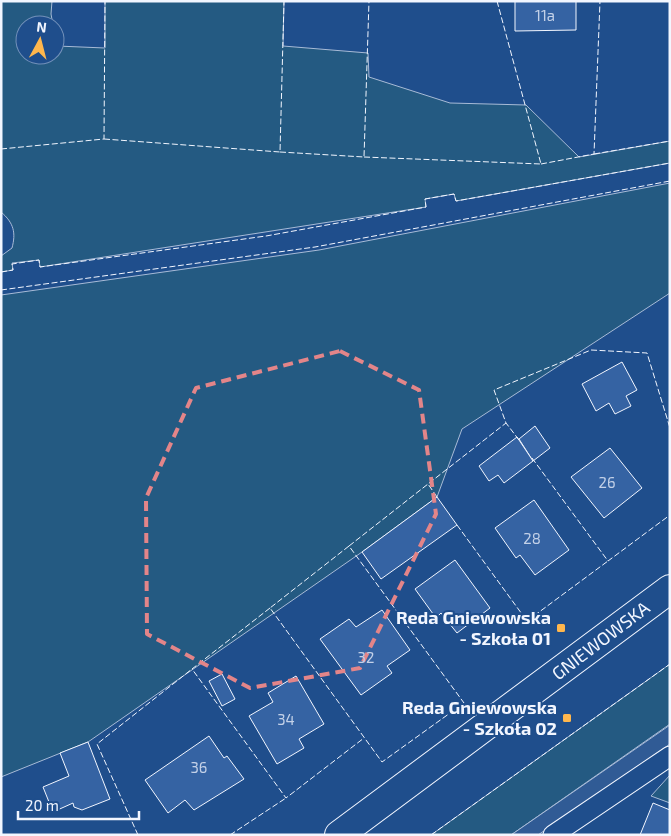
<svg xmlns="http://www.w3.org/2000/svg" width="671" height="836" viewBox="0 0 671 836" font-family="'Exo 2',sans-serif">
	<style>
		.green { fill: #245a82; stroke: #a8bbd7 }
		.parking { fill: #305b95; stroke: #a8bbd7 }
		.building { fill: #3563a3; stroke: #f2f6ff }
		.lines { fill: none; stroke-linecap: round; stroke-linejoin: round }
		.lane-casing { stroke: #f2f6ff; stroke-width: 21 }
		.secondary-casing { stroke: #f2f6ff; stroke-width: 30 }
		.lane { stroke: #1f4e8c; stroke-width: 19 }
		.secondary { stroke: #1f4e8c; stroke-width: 28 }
		.fence { stroke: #f2f6ff; stroke-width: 1; stroke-dasharray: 6 2.5; stroke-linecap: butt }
		.marked { fill: none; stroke: #e38589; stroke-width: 4; stroke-dasharray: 10 6; stroke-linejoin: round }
		.poi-dot { fill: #ffb74d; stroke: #1f4e8c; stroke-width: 2 }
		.labels { text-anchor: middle; stroke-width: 4; stroke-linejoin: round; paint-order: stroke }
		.number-label { font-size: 15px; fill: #c3d1e8 }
		.poi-label { font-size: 18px; font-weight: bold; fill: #f2f6ff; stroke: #1f4e8c; text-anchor: end }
		.street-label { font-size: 18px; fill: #f2f6ff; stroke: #1f4e8c }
	</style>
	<rect width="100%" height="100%" fill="#1f4e8c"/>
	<g class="green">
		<path d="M1,1H52L51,14L53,25H25V55H55V36L57,46L105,48V1H284L283,46L368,53L369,77L450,103L526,105L579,157L670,141V163L456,201L454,194L425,199L426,207L40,267L39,260L12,263L13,270L1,272V256L12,248C16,233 14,223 1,212Z"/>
		<polygon points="670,183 670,293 462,429 437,497 362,552 88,742 1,777 1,295 319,250"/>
		<polygon points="670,664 670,724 511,835 431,835"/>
		<polygon points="670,775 670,803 651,796"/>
	</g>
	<polygon class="parking" points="670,725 670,744 538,835 511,835"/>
	<g class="building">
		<polygon points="515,1 576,1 576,30 515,31"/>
		<polygon points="622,362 637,390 626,396 631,406 615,414 609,403 596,411 582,384"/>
		<polygon points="535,426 550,448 533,461 519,439"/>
		<polygon points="517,437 533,461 504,483 498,475 489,481 479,466"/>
		<polygon points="610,448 642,488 604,518 571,477"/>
		<polygon points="437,497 457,525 381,579 362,552"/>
		<polygon points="534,500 569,550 535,575 520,555 516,558 495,528"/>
		<polygon points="455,560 490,608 457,633 441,613 436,618 415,589"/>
		<polygon points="382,610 410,650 387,666 392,673 361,695 320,639 349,619 356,627"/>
		<polygon points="222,674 235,699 222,706 209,681"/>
		<polygon points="296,676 324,724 299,739 304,748 277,764 249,716 273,702 268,693"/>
		<polygon points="209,736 224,758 227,756 244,779 194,810 185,800 168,813 145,780"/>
		<polygon points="88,742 110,799 82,810 74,807 73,803 53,812 43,787 69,776 60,753"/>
		<polygon points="653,803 670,810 670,835 640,835"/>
	</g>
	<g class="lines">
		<g class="lane-casing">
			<polyline id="lane" points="553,835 670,756"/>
		</g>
		<g class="secondary-casing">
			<polyline id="secondary" points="339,835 670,589"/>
		</g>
		<use href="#lane" class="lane"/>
		<use href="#secondary" class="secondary"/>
		<g class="fence">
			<polyline points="104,139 280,152 284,1"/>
			<polyline points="1,149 104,139 105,1"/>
			<polyline points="280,152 364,157 369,1"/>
			<polyline points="594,154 670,141"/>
			<polyline points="364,157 541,164 497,1"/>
			<polyline points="541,164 594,154 600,1"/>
			<polyline points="1,272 13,270 12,264 39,260 40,267 266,236 426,207 425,199 454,194 456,201 670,163"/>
			<polyline points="1,290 315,247 670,181"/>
			<polyline points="519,440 506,423 494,390 591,350 647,353 670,428"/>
			<polyline points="532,458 608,561 670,515"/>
			<polyline points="437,497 428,484 506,423"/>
			<polyline points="457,525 527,621 608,561"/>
			<polyline points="349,546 270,608 382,762 464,703 349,546 428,484"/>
			<polyline points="270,608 192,669 286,798 364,738"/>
			<polyline points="138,835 97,744 192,669"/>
			<polyline points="230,835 286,798"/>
			<polyline points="431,835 670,664"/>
		</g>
	</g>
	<path class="marked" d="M340,351L419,390L436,514L360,668L250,688L147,634L146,498L196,388Z"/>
	<g class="poi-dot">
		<rect x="556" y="623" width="10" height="10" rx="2.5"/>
		<rect x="562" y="713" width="10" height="10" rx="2.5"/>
	</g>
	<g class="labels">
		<g class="number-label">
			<text x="545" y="21">11a</text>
			<text x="607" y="488">26</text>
			<text x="532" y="544">28</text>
			<text x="366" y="663">32</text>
			<text x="286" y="725">34</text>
			<text x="199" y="773">36</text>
		</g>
		<g class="poi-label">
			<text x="551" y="624">Reda Gniewowska<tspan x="551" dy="21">- Szkoła 01</tspan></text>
			<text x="557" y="714">Reda Gniewowska<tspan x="557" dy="21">- Szkoła 02</tspan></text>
		</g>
		<g class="street-label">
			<text transform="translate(601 641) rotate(-37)" y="6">GNIEWOWSKA</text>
		</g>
	</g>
	<rect width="671" height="836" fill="none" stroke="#f2f6ff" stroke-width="5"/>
	<g transform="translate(40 40) rotate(7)"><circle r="24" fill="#1f4e8c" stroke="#7391ba"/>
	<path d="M0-4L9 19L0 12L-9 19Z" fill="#ffb74d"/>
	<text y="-8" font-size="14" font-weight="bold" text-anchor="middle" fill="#f2f6ff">N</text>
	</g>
	<path d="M18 811v8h121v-8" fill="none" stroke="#f2f6ff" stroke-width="2.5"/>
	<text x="25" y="811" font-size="15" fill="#f2f6ff" stroke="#1f4e8c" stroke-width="4" paint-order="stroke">20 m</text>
</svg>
